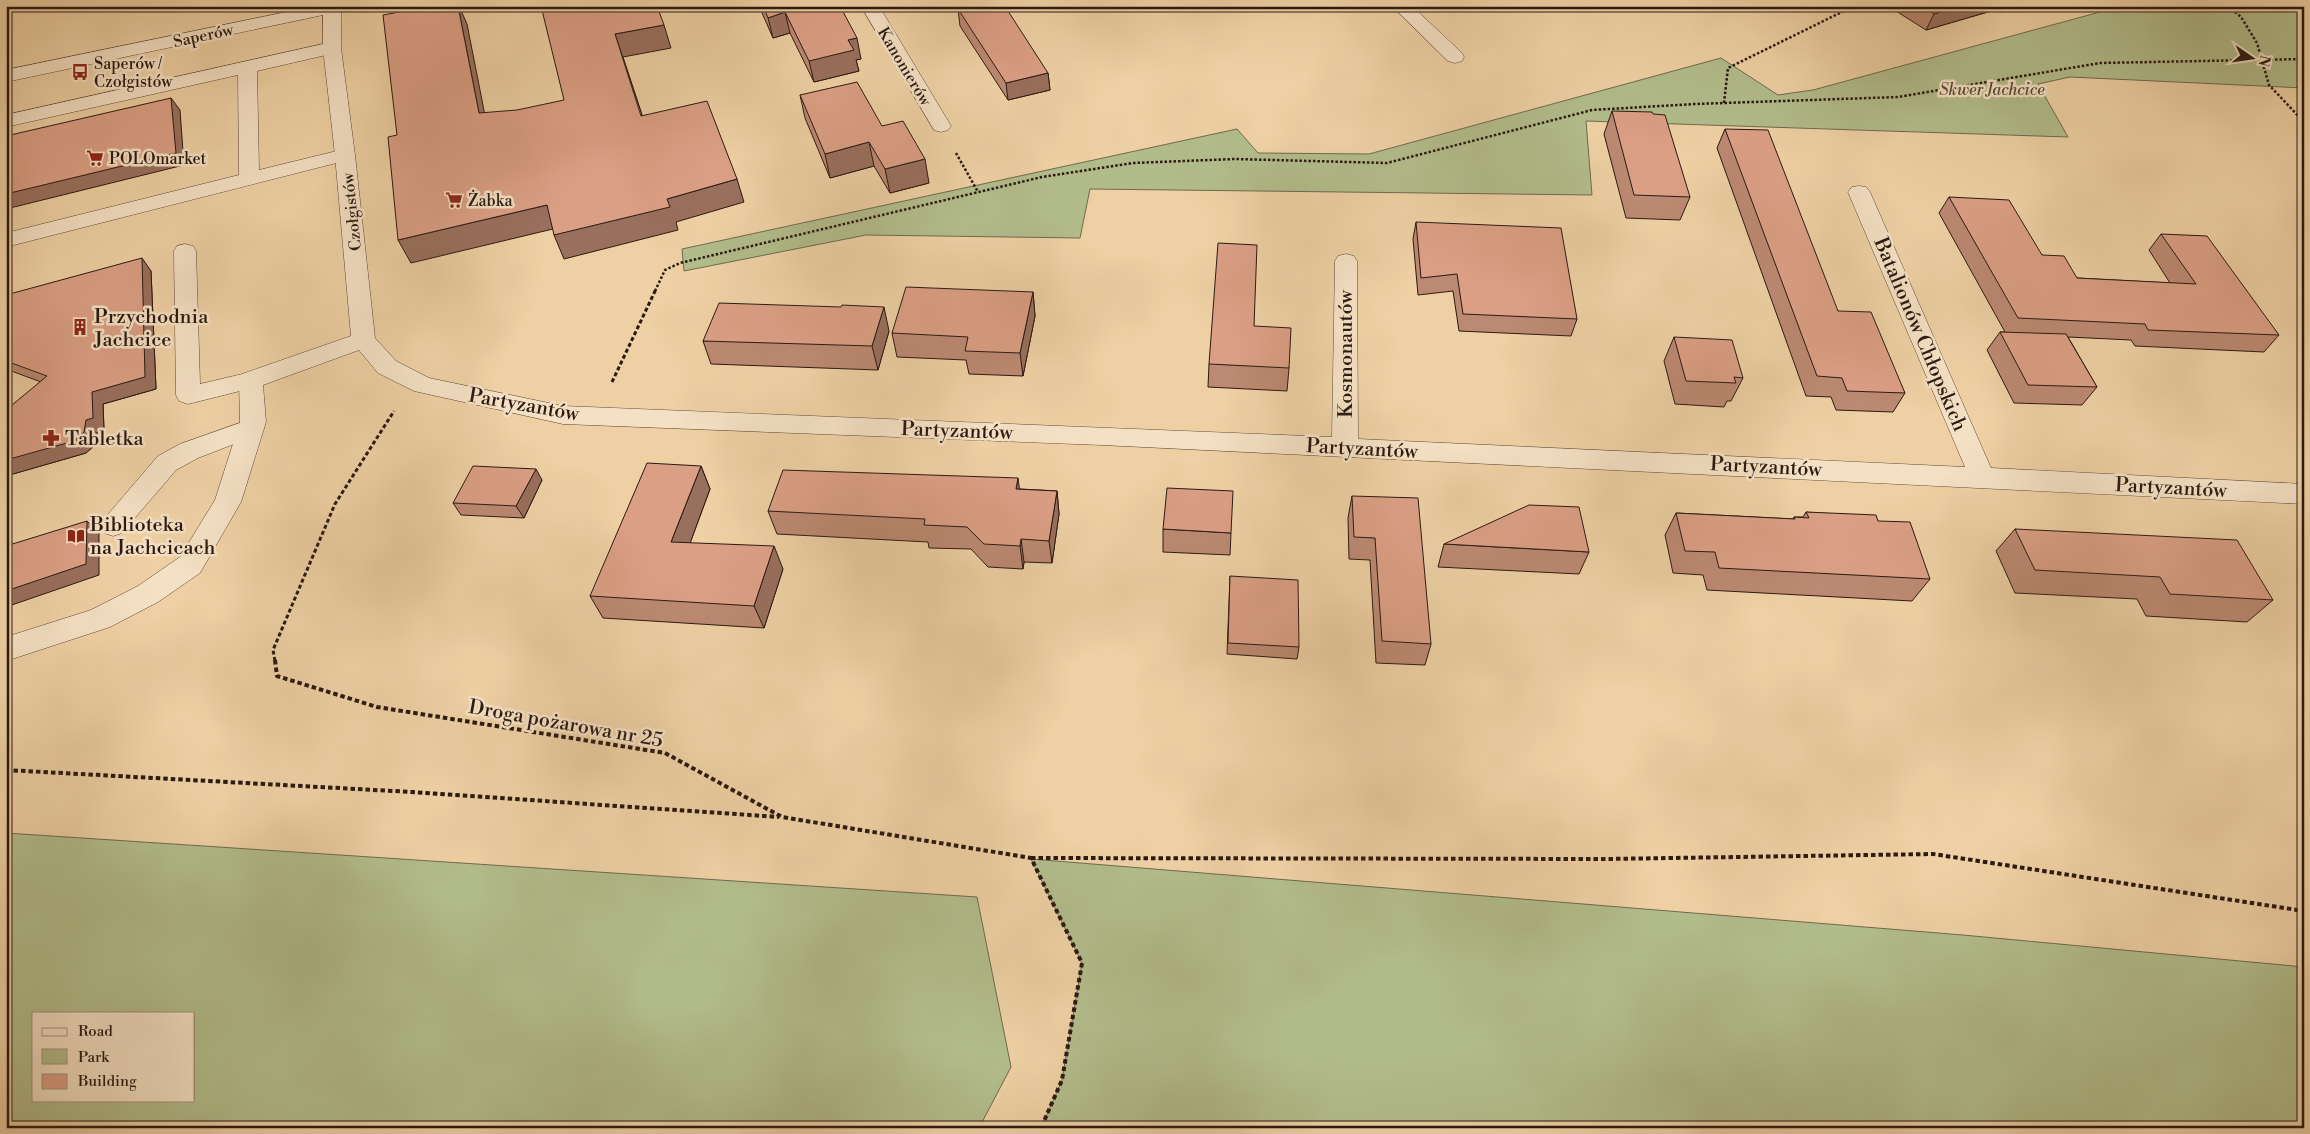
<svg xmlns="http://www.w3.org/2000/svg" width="2310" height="1134" viewBox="0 0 2310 1134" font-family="'Libre Bodoni',serif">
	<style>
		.green { fill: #b2bc8b; stroke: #6e6a4e; fill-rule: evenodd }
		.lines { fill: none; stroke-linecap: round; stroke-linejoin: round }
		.service-casing { stroke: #5c4736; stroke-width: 1 }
		.minor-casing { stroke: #5c4736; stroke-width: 1 }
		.tertiary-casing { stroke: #5c4736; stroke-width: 1 }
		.path-far2 { stroke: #2b1912; stroke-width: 2.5; stroke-dasharray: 2.5 2; stroke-linecap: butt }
		.path-far1 { stroke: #2b1912; stroke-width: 3; stroke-dasharray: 4 2.5; stroke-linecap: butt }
		.path { stroke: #2b1912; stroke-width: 4; stroke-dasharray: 4.5 3; stroke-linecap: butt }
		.service { fill: #f4e0c4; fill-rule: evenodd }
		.minor { fill: #f4e0c4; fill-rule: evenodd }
		.tertiary { fill: #f4e0c4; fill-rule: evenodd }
		.wall { fill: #bc8972; stroke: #2b1912 }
		.shaded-wall { fill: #996f5d; stroke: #2b1912 }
		.building { fill: #db9f85; stroke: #2b1912 }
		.labels { text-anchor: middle; stroke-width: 5; stroke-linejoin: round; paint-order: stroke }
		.far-street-label { font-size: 16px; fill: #2b1912; stroke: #f4e0c4 }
		.far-poi-label { font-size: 16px; fill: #2b1912; stroke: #f4e0c4; text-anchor: start }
		.far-park-label { font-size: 16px; font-style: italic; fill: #544a36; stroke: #f4e0c4 }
		.poi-label { font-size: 20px; fill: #2b1912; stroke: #f4e0c4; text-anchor: start }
		.street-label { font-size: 20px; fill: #2b1912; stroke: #f4e0c4 }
	</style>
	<rect width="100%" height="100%" fill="#eed0a4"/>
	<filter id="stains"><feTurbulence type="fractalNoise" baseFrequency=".004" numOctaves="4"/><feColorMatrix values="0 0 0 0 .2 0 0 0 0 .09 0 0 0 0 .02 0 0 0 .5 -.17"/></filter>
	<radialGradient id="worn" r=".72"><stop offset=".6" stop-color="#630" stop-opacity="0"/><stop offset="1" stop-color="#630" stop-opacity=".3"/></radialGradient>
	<g class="green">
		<polygon points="2122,6 2304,6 2304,88 2070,77 2038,84 2068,137 1586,121 1592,195 1090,189 1080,238 866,235 684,271 682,249 1237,129 1258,153 1369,154 1721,58 1778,95 1813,90"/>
		<path d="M6,833L977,897L1011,1067L979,1128H6ZM34,1013H194V1100H34Z"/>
		<polygon points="1031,859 1963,935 2304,967 2304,1128 1041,1128 1062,1080 1082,963"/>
	</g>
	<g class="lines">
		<g class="service-casing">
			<g id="service">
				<polygon points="332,42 339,44 341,48 339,52 257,71 259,170 345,149 352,151 355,155 352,159 6,247 6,233 239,175 238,75 6,127 6,115"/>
				<polygon points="185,244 193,246 196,251 200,384 251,372 260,374 263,380 260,386 188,404 179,401 176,395 174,251 177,246"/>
				<polygon points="251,419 260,422 264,428 260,434 198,458 176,470 122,533 113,536 104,533 100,526 104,519 158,456 180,444"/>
			</g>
		</g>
		<g class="minor-casing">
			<g id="minor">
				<polygon points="323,6 341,6 341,48 355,155 375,338 396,361 429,378 563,406 1332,437 1335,261 1338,256 1346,254 1354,256 1357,261 1358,439 1965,467 1848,192 1852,187 1859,186 1866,187 1870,192 1991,468 2304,484 2304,504 1102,445 563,424 414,391 378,373 359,350 263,385 266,422 241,502 200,573 158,602 110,627 6,661 6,637 91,610 138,586 180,557 215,500 240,422 239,380 242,374 351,336 335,155 323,48"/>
				<polygon points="861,6 879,6 951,126 948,130 941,132 934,130"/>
				<polygon points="1392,6 1412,6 1462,53 1464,57 1462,61 1455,63 1448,61"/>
			</g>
		</g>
		<g class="tertiary-casing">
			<polygon id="tertiary" points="315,6 351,6 348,10 342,11 6,82 6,70"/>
		</g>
		<g class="path-far2">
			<polyline points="2228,6 2241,17 2257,43 2269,85 2304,122"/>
			<polyline points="1724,103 1728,68 1854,6"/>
			<polyline points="956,153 978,192"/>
			<polyline points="655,291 665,270 680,263 1042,177 1133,163 1235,159 1387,163 1592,110 1695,104 1898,97 2100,63 2304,59"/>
		</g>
		<g class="path-far1">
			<polyline points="612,382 656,289"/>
			<polyline points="275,661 273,650 335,504 394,411"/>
		</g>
		<g class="path">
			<polyline points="275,660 277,676 377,707 665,753 782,817 1031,858 1082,963 1062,1080 1041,1128"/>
			<polyline points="6,770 412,792 779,817"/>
			<polyline points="1031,858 1606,859 1933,854 2304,911"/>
		</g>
		<use href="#service" class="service"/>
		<use href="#minor" class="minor"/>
		<use href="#tertiary" class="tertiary"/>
	</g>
	<g class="wall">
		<polygon points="759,6 840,6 861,59 856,60 859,71 814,82 790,33 773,38"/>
		<polygon points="1888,6 2023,6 2002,12 1998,9 1926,30"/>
		<polygon points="958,9 1048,73 1050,90 1008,100 960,26"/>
		<polygon points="800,95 882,126 929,183 890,193 874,166 830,178 805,118"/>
		<polygon points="1612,111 1690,197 1680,220 1626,218 1604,134"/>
		<polygon points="1725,129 1838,311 1905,393 1893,412 1836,410 1831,397 1806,396 1717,148"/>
		<polygon points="1949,197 2042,255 2077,278 2170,283 2149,250 2161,234 2279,335 2264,352 2135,346 2131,340 2068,337 2097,387 2082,405 2014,403 1987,350 2000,332 2005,332 1939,213"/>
		<polygon points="1416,222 1577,319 1571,336 1459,331 1453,291 1418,295 1413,239"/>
		<polygon points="151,271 156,389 103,404 104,430 97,432 96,444 86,453 6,476 6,410 41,382 6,369 6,295"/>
		<polygon points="1033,292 1035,316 1023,376 969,374 966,360 897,357 892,333"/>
		<polygon points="1254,326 1289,368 1287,391 1208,387 1209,364"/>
		<polygon points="889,331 878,370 711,364 703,341"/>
		<polygon points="1674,337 1743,378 1731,401 1727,401 1724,407 1675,404 1664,361"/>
		<polygon points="701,466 710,489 690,543 783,569 764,628 603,618 590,596"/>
		<polygon points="542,480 524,518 461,515 453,503"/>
		<polygon points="1020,489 1057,491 1059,514 1052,563 1024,562 1023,569 988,567 971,549 929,548 928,542 777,534 768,511"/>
		<polygon points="1352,496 1431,644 1425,665 1376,663 1370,560 1349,559 1348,518"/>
		<polygon points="1806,512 1878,521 1930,579 1912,601 1707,590 1703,575 1673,573 1665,535 1676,513 1793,519 1794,517 1803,517"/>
		<polygon points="1163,529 1231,533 1230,555 1163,552"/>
		<polygon points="2015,529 2273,600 2247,622 2146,616 2137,599 2015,593 1996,551"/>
		<polygon points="1444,544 1589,552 1579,574 1438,567"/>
		<polygon points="1230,576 1299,647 1297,659 1227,654"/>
	</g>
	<g class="shaded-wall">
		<polygon points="458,6 459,6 467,24 489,136 479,113"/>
		<polygon points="1961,6 2000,6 1998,9 1926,30 1934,14"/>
		<polygon points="2005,6 2023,6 2002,12"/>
		<polygon points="785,12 790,33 773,38 768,18"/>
		<polygon points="664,25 671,48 623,57 650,139 615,34"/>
		<polygon points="857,38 861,59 856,60 859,71 814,82 809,61 848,40"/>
		<polygon points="1048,73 1050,90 1008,100 1006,83"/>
		<polygon points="171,98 180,110 184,165 6,209 6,194"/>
		<polygon points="869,142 874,166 830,178 825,154"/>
		<polygon points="925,159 929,183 890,193 885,169"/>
		<polygon points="737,179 744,202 676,222 678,230 564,259 554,235 667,199"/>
		<polygon points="547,205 557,228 411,263 398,240"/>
		<polygon points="142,258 151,271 156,389 103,404 104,430 97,432 96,444 86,453 6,476 6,460 86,420 92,392"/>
		<polygon points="1033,292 1035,316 1023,376 1020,353"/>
		<polygon points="884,307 889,331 878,370 872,346"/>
		<polygon points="701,466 710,489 682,565 671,542"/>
		<polygon points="536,469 542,480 524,518 516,506"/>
		<polygon points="1018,478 1021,501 1016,489"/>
		<polygon points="1057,491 1059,514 1052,563 1049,541"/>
		<polygon points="87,521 99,533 99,575 6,607 6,591"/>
		<polygon points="6,537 13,543 13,560 6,554"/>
		<polygon points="1021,539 1024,562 1023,569 1020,546"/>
		<polygon points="774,546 783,569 764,628 754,606"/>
	</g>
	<g class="building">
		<polygon points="431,6 458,6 479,113 517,110 564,100 541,6 657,6 664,25 615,34 641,116 707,101 737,179 667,199 670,207 554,235 547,205 398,240 388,137 397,135 383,15"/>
		<polygon points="763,6 840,6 857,38 848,40 854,50 809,61 785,12 768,18"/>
		<polygon points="971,6 1001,6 1005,12 1008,11 1048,73 1006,83 958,9"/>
		<polygon points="1921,6 1961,6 1934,14"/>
		<polygon points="857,82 882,126 903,121 925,159 885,169 869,142 825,154 800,95"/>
		<polygon points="171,98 176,153 6,194 6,136"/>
		<polygon points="1612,111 1652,112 1653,114 1665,115 1690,197 1634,195"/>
		<polygon points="1725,129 1768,130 1838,311 1871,312 1905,393 1847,391 1842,378 1817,376"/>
		<polygon points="1949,197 2009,200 2042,255 2064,256 2077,278 2196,284 2161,234 2207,236 2279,335 2148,330 2145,324 2018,318"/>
		<polygon points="1416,222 1561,228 1577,319 1463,314 1457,274 1421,278"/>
		<polygon points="1218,243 1257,245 1254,326 1291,328 1289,368 1209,364"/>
		<polygon points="142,258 145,377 92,392 93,418 86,420 84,432 74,441 6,460 6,410 47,376 6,361 6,295"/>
		<polygon points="906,287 1033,292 1020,353 965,351 968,337 892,333"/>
		<polygon points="719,303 841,307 842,305 884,307 872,346 703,341"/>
		<polygon points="2000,332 2066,334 2097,387 2028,385"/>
		<polygon points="1674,337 1732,340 1743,378 1734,377 1736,383 1686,381"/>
		<polygon points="647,463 701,466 671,542 774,546 754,606 590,596"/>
		<polygon points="473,466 536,469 516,506 453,503"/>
		<polygon points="783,470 1018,478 1016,489 1057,491 1049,541 1021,539 1020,546 984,544 967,527 924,525 925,519 768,511"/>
		<polygon points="1167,488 1233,491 1231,533 1163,529"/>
		<polygon points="1352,496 1418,498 1431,644 1382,641 1375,538 1354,537"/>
		<polygon points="1529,505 1579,507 1589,552 1444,544"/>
		<polygon points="1806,512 1876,515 1878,521 1910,522 1930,579 1719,568 1715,552 1685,551 1676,513 1795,519 1794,517 1809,518"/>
		<polygon points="87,521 86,564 6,591 6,546"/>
		<polygon points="2015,529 2237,540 2273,600 2170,594 2160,577 2035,570"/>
		<polygon points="1230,576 1298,580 1299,647 1228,643"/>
	</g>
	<defs>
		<g id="bus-bare" transform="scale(1.35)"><path d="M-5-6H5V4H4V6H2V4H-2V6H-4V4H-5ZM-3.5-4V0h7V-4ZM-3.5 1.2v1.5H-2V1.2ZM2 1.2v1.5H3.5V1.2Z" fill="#8f2418" stroke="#f4e0c4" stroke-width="2.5" paint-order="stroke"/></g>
		<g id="supermarket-bare" transform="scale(1.35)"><path d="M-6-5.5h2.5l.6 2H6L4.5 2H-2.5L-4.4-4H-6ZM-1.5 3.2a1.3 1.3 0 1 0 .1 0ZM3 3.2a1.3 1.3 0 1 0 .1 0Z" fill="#8f2418" stroke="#f4e0c4" stroke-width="2.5" paint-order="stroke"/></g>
		<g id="building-bare" transform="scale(1.35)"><path d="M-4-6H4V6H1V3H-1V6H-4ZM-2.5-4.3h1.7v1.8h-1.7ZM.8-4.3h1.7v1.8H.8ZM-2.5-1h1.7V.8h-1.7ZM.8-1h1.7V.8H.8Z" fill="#8f2418" stroke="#f4e0c4" stroke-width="2.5" paint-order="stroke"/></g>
		<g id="pharmacy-bare" transform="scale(1.35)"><path d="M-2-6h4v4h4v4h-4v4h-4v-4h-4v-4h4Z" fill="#8f2418" stroke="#f4e0c4" stroke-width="2.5" paint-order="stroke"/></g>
		<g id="library-bare" transform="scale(1.35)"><path d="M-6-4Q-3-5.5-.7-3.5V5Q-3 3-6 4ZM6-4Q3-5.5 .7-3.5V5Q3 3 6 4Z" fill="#8f2418" stroke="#f4e0c4" stroke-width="2.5" paint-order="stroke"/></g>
	</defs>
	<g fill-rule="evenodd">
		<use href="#bus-bare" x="80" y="72"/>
		<use href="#supermarket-bare" x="95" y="158"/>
		<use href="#supermarket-bare" x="454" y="200"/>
		<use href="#building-bare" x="80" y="327"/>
		<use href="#pharmacy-bare" x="51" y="438"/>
		<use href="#library-bare" x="76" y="536"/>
	</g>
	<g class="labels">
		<g class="far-street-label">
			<text transform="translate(203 35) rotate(-12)" y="6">Saperów</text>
			<text transform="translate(905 66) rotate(59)" y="6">Kanonierów</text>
			<text transform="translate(351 212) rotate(-96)" y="6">Czołgistów</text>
		</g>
		<g class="far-poi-label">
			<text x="94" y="69">Saperów /<tspan x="94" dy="18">Czołgistów</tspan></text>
			<text x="109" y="164">POLOmarket</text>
			<text x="468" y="206">Żabka</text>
		</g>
		<g class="far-park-label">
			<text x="1992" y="95">Skwer Jachcice</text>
		</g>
		<g class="poi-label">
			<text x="94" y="323">Przychodnia<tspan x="94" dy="23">Jachcice</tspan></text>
			<text x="65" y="445">Tabletka</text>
			<text x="90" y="531">Biblioteka<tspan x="90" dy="23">na Jachcicach</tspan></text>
		</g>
		<g class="street-label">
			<text transform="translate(1921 334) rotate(67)" y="7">Batalionów Chłopskich</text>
			<text transform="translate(1345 354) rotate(-90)" y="7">Kosmonautów</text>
			<text transform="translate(524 404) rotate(10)" y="7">Partyzantów</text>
			<text transform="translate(957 430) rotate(2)" y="7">Partyzantów</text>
			<text transform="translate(1362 448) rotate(3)" y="7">Partyzantów</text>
			<text transform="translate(1766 466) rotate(3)" y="7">Partyzantów</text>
			<text transform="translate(2171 487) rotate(3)" y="7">Partyzantów</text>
			<text transform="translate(566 723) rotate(10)" y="7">Droga pożarowa nr 25</text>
		</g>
	</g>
	<rect width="2310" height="1134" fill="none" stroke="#eed0a4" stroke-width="25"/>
	<rect x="8" y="8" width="2295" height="1119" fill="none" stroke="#2b1912" stroke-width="2.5"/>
	<rect x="12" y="12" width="2285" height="1109" fill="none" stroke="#2b1912"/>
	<rect x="32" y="1012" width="162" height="90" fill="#f4e0c4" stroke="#a4907d"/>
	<rect x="42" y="1028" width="25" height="8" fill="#f4e0c4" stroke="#a4907d"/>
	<text x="78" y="1036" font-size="15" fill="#2b1912">Road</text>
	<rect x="42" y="1049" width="25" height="15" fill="#b2bc8b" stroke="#a4907d"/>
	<text x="78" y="1062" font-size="15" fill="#2b1912">Park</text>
	<rect x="42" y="1074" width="25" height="15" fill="#db9f85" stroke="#a4907d"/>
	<text x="78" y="1086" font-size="15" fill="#2b1912">Building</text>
	<g transform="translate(2252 58) rotate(103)" stroke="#f4e0c4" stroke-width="4" paint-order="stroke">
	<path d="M0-4L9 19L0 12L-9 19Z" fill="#2b1912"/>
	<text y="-8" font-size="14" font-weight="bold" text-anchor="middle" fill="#2b1912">N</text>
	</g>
	<rect width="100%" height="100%" filter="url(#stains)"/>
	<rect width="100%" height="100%" fill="url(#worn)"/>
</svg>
